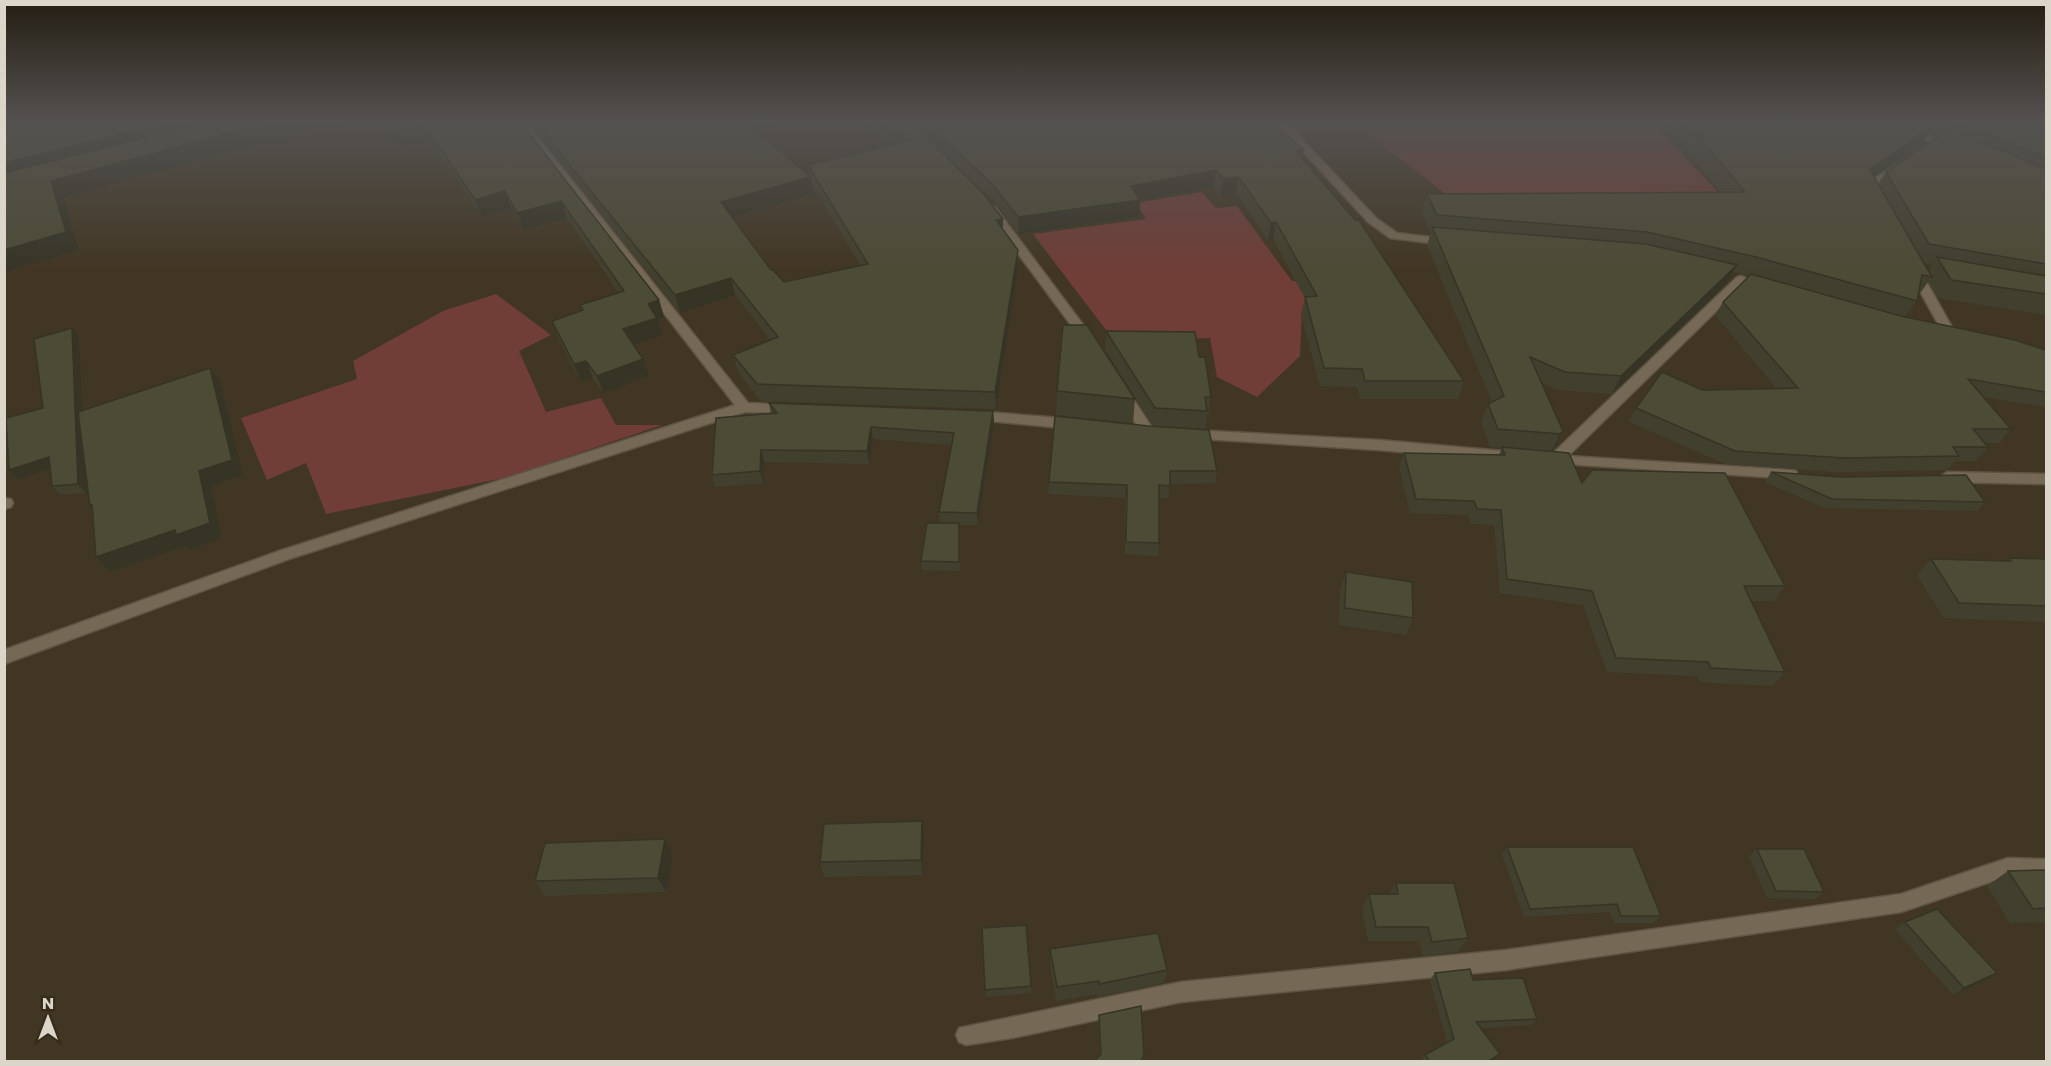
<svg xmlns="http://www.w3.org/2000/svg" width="2051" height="1066" viewBox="0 0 2051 1066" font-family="Poppins,sans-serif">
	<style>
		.green { fill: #703d37 }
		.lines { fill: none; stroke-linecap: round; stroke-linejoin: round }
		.minor-casing { stroke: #5e5444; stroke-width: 3 }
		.minor { fill: #756854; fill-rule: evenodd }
		.wall { fill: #41402e; fill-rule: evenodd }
		.shaded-wall { fill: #353425 }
		.building { fill: #4c4b35; stroke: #353425; stroke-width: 1.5 }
	</style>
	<rect width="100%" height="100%" fill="#413623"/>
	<g class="green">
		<polygon points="1352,122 1652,122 1727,202 1461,206"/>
		<polygon points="1202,192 1216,208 1237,206 1292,281 1344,281 1354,304 1302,310 1300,356 1257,397 1217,377 1210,338 1115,342 1033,234 1146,219 1136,203"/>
		<polygon points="496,294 551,335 519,351 546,412 601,398 616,425 662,425 504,478 326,514 306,463 267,480 241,418 357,379 353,361 443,311"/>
	</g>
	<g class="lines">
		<g class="minor-casing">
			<g id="minor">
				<polygon points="516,122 526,122 748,403 791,405 796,407 798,410 796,413 745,412 289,559 4,664 4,650 279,551 735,405"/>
				<polygon points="1276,122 1286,122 1376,218 1397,233 1447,239 1453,242 1447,245 1390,238 1368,222"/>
				<polygon points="1887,122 1899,122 1957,148 1948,150"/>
				<polygon points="1899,163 1904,166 1903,168 1872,189 1875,195 1874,197 1866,197 1861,188 1862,186"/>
				<polygon points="991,206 995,207 1093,338 1095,341 1093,344 1085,344 985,209"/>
				<polygon points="1914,266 1920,270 1958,338 1956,341 1948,341 1946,338 1908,270"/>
				<polygon points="1741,276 1769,288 1763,292 1743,285 1568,456 1791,470 1796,471 1798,475 1796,479 1549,463 1547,460 1549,457 1737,277"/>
				<polygon points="1123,390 1128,391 1153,429 1155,432 1153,435 1143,435 1116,394"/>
				<polygon points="974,411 1073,419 1080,424 1073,429 969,419 967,416"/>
				<polygon points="1192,430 1379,440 1503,451 1510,456 1503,461 1379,450 1187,438 1185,435 1187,432"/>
				<polygon points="1947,472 2046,474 2046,484 1947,482 1940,477"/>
				<polygon points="4,498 11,499 13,503 11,507 4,509"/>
				<polygon points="2008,858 2046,859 2046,877 2008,876 1901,912 1506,970 1181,1002 1012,1038 966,1045 959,1042 956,1035 959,1028 1181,982 1506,950 1901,894"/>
			</g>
		</g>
		<use href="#minor" class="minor"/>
	</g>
	<g class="wall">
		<polygon points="379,122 520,122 659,300 664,317 658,319 662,335 634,345 649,376 603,393 593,378 581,382 558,338 552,321 582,310 580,305 619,293 567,218 524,230 511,208 481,216 430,138 398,147"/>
		<path d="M527,122H776L754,129L809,176L808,165L894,144L861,122H1272L1304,150L1303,159L1464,381L1458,399H1360L1357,387L1320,386L1301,315L1305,298L1273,239L1268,240L1236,193L1220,196L1213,187L1140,200L1139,217L1019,234L994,201L923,133L1003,219V229L1018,267L996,409L761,401L738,372L733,355L770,340L735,295L680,313ZM812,184L861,266L784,282L771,270L732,217L813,194Z"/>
		<path d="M1665,122H2046V315L1938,298L1928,282L1919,295H1918L1917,301L1905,316L2046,350V407L1983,397L2011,429L1999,443H1984L1988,447L1976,461H1955L1947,470L1834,472L1726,464L1629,422L1636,408L1702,390L1777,389L1715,315L1723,302L1749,276L1734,272L1727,283L1612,394L1557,390L1542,383L1563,431L1552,452L1582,483L1785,586L1774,601H1751L1785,672L1773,686L1700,682L1697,676L1607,672L1583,605L1500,593L1494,525L1470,524L1468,515L1410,513L1399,467L1404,453L1499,455L1502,448L1490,447L1481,422L1488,404L1492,402L1427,245L1431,232L1421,212L1427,194L1721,192ZM1929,132L1939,136L1886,172L1878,184L1874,177L1924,141ZM1924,263L1932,265L1928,270Z"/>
		<polygon points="72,328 79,337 82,411 221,383 243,475 211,486 222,538 189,550 185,546 110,572 96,557 92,508 90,506 84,463 86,493 61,495 52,486 50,468 18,479 9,470 43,408"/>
		<polygon points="1106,331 1199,357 1211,397 1208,415 1207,415 1205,429 1153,426 1105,349"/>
		<polygon points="1057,391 1135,399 1133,423 1056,415"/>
		<polygon points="769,403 993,411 994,424 978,525 959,525 960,571 922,570 921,561 940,523 939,512 952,445 873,439 869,464 764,462 763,483 715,487 712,475 771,414"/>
		<polygon points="1055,416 1217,471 1215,483 1170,484 1168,498 1159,498 1159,543 1158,556 1125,554 1125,498 1048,494 1049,482"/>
		<polygon points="1771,472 1985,502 1977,511 1825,508 1765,482"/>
		<polygon points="2009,558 2046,559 2046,622 1944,618 1917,575 1931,559 2006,561"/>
		<polygon points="1346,572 1413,618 1406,635 1339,625 1340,590"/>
		<polygon points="924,837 923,875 824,877 820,862"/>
		<polygon points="665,839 673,855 666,892 545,896 535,881"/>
		<polygon points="1507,847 1661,916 1654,923 1614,923 1610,912 1524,917 1502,855"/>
		<polygon points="1757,849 1824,892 1815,899 1767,898 1749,856"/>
		<polygon points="2046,870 2046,922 2010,923 1987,886 2008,871"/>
		<polygon points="1396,883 1468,938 1458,952 1423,956 1419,941 1368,941 1362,909 1369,894 1389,894"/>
		<polygon points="1905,922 1997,973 1985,980 1953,995 1895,929"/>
		<polygon points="982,928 1031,986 1031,993 986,997"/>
		<polygon points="1050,949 1167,970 1164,983 1097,997 1097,994 1056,1001 1050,963"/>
		<polygon points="1435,973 1473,980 1537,1019 1531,1025 1481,1028 1494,1060 1492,1062 1420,1062 1425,1055 1447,1042 1430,980"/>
		<polygon points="1099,1015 1144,1056 1143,1062 1094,1062 1100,1055 1098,1022"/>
	</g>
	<g class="shaded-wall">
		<polygon points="171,122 246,122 4,183 4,163"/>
		<polygon points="270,122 338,122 63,198 79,250 4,272 4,250 51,181"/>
		<polygon points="423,122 430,138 398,147 390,131"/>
		<polygon points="740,122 776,122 742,132"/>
		<polygon points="1935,124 1924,141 1859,188 1870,170"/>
		<polygon points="1216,170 1213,187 1140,200 1139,217 1019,234 1018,217 1131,186"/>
		<polygon points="811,177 813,194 725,219 721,202"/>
		<polygon points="1239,177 1236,193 1220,196 1223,179"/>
		<polygon points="505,191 511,208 481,216 475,200"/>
		<polygon points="561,201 567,218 524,230 517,213"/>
		<polygon points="1003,219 1003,236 996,220"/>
		<polygon points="1276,222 1273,239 1268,240 1271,223"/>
		<polygon points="1018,250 1018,267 996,409 995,392"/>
		<polygon points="1737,265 1727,283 1612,394 1621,376"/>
		<polygon points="731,278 735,295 680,313 675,295"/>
		<polygon points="659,300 664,317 658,319 662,335 629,347 623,329 648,304"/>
		<polygon points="72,328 79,337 86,493 78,484"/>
		<polygon points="643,359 649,376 603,393 597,376"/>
		<polygon points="586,361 593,378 581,382 574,364"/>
		<polygon points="210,368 221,383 243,475 211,486 222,538 189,550 185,546 110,572 96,557 199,471"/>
		<polygon points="993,411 994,424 978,525 977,513"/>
		<polygon points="871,427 873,439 869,464 867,451"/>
		<polygon points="1563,431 1554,449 1551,453 1560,434"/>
		<polygon points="761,450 764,462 763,483 760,471"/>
		<polygon points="49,457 57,466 18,479 9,470"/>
		<polygon points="922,821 924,837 923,875 921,860"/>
		<polygon points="665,839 673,855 666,892 658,878"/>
		<polygon points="1997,973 1985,980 1953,995 1964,988"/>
		<polygon points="1500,1054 1492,1062 1487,1062"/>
	</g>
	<g class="building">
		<polygon points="4,122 171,122 4,163"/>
		<polygon points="207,122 270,122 51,181 66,232 4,250 4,173"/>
		<polygon points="383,122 520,122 659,300 648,304 657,318 623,329 643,359 597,376 586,361 574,364 552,321 583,310 580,305 624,291 561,201 517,213 505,191 475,200 423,122 390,131"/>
		<polygon points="535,122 746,122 811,177 721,202 771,270 773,270 784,282 868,264 808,165 911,140 884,122 911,122 982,192 1003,219 996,220 1018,250 995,392 757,384 733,355 778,337 731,278 675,295"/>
		<polygon points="927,122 1272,122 1304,150 1296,151 1355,220 1359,220 1464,381 1365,381 1362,369 1324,368 1305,297 1317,296 1276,222 1271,223 1239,177 1223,179 1216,170 1131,186 1140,200 1018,217 993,185"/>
		<polygon points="1687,122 1929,122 1935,124 1870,170 1932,277 1922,275 1917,301 1756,257 1647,232 1437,215 1427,194 1745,192"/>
		<polygon points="1957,122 2046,122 2046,158"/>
		<polygon points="1949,129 2046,169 2046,264 1929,244 1886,172"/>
		<polygon points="1432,227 1646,244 1737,265 1621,376 1565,372 1530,357 1563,431 1560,434 1498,429 1488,404 1504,396"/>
		<polygon points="1937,257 2046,276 2046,294 1951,280"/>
		<polygon points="1751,274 1901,316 2015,340 2046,350 2046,392 1968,379 2011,429 1973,429 1988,447 1953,447 1959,456 1844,458 1735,451 1636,408 1662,372 1702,390 1798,388 1723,302"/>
		<polygon points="1063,325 1087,325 1135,399 1057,391"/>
		<polygon points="72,328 78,484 52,486 49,457 9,470 6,418 43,408 34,339"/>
		<polygon points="1106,331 1195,332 1199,357 1205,357 1211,397 1205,397 1207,411 1155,408"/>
		<polygon points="210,368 232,460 199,471 210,523 176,535 175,530 96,557 92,505 90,506 78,412"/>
		<polygon points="769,403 993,411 977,513 939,512 954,433 871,427 867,451 761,450 760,471 712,475 716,418 777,413"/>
		<polygon points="1055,416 1149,426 1209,430 1217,471 1170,471 1170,486 1159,485 1159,543 1126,542 1127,485 1049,482"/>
		<polygon points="1502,447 1569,453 1582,483 1592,470 1725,473 1785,586 1744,586 1785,672 1711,668 1708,662 1616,658 1592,591 1507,579 1501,510 1477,509 1474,501 1416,499 1404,453 1505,455"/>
		<polygon points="1771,472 1841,477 1966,475 1985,502 1832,499"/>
		<polygon points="927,523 959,523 959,562 921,561"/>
		<polygon points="2009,558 2046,559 2046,606 1959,603 1931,559 2011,561"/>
		<polygon points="1346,572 1412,582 1413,618 1345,608"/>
		<polygon points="922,821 921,860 820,862 824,824"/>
		<polygon points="665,839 658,878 535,881 545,843"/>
		<polygon points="1507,847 1633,847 1661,916 1621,916 1617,904 1530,909"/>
		<polygon points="1757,849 1804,849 1824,892 1776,891"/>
		<polygon points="2046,870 2046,908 2033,909 2008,871"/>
		<polygon points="1396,883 1454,883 1468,938 1432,942 1428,927 1376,927 1369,894 1398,894"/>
		<polygon points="1937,909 1997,973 1964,988 1905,922"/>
		<polygon points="1026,925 1031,986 985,990 982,928"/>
		<polygon points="1158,933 1167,970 1099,984 1099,981 1057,987 1050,949"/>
		<polygon points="1470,969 1473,980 1523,978 1537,1019 1476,1022 1500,1054 1487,1062 1430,1062 1425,1055 1454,1039 1435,973"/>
		<polygon points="1141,1006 1144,1056 1140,1062 1094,1062 1101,1054 1099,1015"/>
	</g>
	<linearGradient id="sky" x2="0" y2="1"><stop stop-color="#241e13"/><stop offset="0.45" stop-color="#545250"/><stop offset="1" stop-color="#545250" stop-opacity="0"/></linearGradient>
	<rect width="2051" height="271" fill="url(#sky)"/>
	<rect width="2051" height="1066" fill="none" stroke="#dcd5ca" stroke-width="12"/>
	<g transform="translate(48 1018)" stroke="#372c1a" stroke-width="4.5" paint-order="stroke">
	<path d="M0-4.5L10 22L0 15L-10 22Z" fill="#dcd5ca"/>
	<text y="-9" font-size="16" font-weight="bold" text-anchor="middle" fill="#dcd5ca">N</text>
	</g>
</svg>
